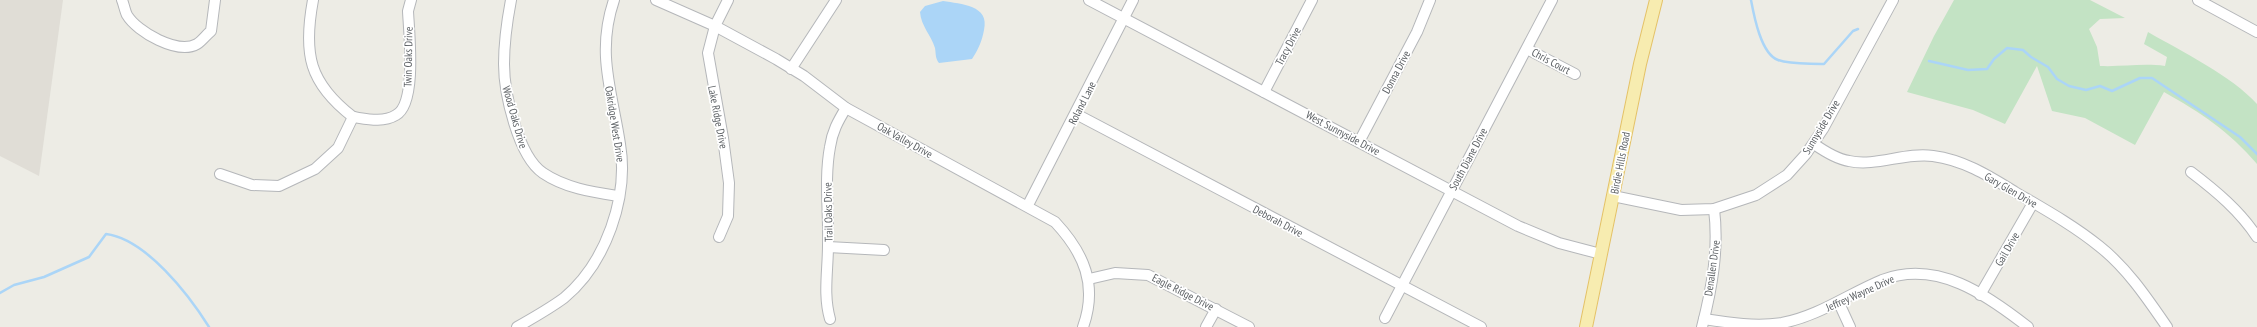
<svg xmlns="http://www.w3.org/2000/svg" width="2257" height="327" viewBox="0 0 2257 327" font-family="'PT Sans Narrow',sans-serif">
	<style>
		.education { fill: #e0ddd6 }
		.green { fill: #c3e3c4 }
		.water { fill: #abd5f7 }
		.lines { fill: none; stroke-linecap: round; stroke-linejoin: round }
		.stream { stroke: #abd5f7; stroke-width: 2.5 }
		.minor-casing { stroke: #b5b7ba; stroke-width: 12 }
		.major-casing { stroke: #e4c267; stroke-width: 14 }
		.minor { stroke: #fff; stroke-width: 10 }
		.major { stroke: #f7ecb0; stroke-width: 12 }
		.labels { text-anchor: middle; stroke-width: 3.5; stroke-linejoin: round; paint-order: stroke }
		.street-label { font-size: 11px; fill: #5c6064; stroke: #fff }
	</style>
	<rect width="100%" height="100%" fill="#edece5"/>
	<polygon class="education" points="0,0 63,0 39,176 0,156"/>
	<path class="green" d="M1954,0H2090L2125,18L2100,19L2089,29L2097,47L2100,66C2122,67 2143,63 2165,66L2167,57L2144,44L2148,32C2181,51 2232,76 2257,104V164C2229,131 2201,113 2164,92L2135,145L2085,118L2052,111L2037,66L2005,124L1973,110L1907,92L1934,36Z"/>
	<path class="water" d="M943,1C961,4 990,5 984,30C982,41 978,50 972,59L939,63C935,58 936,53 935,48C931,35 921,26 920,12L925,6Z"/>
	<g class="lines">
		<g class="stream">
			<path d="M1751,0C1754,16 1761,54 1778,60C1791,65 1810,63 1824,64L1853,31L1858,29"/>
			<polyline points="1929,61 1968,70 1987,69 1994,59 2007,48 2023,50 2031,57 2048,67 2057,79 2069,86 2086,90 2100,86 2112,91 2140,78 2152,78 2240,137 2257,154"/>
			<path d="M0,293L14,285L44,277L89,257L106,234C146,239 189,295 209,327"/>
		</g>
		<g class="minor-casing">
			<g id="minor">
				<path d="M122,0C124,5 125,11 127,15C137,32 178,55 197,44C202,41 206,35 211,31L215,0"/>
				<path d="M313,0C303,54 309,83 353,117"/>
				<path d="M511,0C507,21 504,42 504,64C504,93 518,156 543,173C565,188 592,192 618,196"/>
				<path d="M656,0L715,26L776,59L804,76L846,108L1055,222C1084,253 1098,285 1083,327"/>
				<polyline points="1089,0 1518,226 1559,243 1601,254"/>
				<polyline points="2198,0 2257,32"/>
				<polyline points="1527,49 1575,74"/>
				<polyline points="791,69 836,0"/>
				<polyline points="1264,92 1312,0"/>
				<polyline points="1076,114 1481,327"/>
				<path d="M353,117C367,119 383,123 396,115C417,104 409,33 408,11L411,0"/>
				<polyline points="1359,142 1417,32 1430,0"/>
				<path d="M1814,144C1824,151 1836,159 1849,161C1876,167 1905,152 1933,156C1964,160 1989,176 2015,192C2044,209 2073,225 2099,246C2127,268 2147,298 2167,327"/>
				<path d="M2191,172C2216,191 2240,211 2257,237"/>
				<polyline points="220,174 252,185 279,186 315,169 338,148 353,117"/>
				<polyline points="1613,196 1681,210 1714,209 1756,195 1787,175 1806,154 1823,129 1893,0"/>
				<polyline points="1028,205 1133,0"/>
				<polyline points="719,237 728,216 729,183 723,138 708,53 715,26 728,0"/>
				<polyline points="828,247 884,250"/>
				<polyline points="1089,279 1115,273 1148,275 1249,327"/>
				<polyline points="1980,295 2033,203"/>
				<polyline points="1839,303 1850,327"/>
				<polyline points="1385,318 1552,0"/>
				<path d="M830,319C823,294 828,271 828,245C829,213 824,179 830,147C832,132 838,121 846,108"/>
				<path d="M1704,319C1730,323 1756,327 1782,323C1819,316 1848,294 1882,280C1937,259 1987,295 2028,327"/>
				<path d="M517,327C533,318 549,309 564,298C606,263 629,197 620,144C612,91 596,53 614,0"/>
				<polyline points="1206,327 1216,309"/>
				<path d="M1702,327C1712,288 1719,249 1714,209"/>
			</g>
		</g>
		<g class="major-casing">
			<polyline id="major" points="1586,327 1640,64 1656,0"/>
		</g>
		<use href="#minor" class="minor"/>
		<use href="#major" class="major"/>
	</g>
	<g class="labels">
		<g class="street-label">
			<text transform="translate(1288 46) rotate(-62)" y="4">Tracy Drive</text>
			<text transform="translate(408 57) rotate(-89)" y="4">Twin Oaks Drive</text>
			<text transform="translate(1551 61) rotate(28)" y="4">Chris Court</text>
			<text transform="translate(1396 72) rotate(-62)" y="4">Donna Drive</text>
			<text transform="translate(1082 103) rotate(-63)" y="4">Roland Lane</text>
			<text transform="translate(515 117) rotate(74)" y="4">Wood Oaks Drive</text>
			<text transform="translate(718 117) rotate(79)" y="4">Lake Ridge Drive</text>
			<text transform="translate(615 124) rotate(81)" y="4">Oakridge West Drive</text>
			<text transform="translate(1821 127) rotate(-59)" y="4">Sunnyside Drive</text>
			<text transform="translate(1343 133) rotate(28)" y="4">West Sunnyside Drive</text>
			<text transform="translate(905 140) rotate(29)" y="4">Oak Valley Drive</text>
			<text transform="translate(1468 159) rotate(-62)" y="4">South Diane Drive</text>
			<text transform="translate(1620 163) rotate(-79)" y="4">Birdie Hills Road</text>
			<text transform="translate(2011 190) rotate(30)" y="4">Gary Glen Drive</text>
			<text transform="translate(828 212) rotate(-91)" y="4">Trail Oaks Drive</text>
			<text transform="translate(1278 221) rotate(28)" y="4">Deborah Drive</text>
			<text transform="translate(2007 249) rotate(-60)" y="4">Gail Drive</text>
			<text transform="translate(1712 268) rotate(-82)" y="4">Denallen Drive</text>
			<text transform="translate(1183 292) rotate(27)" y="4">Eagle Ridge Drive</text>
			<text transform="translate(1860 293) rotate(-24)" y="4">Jeffrey Wayne Drive</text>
		</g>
	</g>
</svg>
